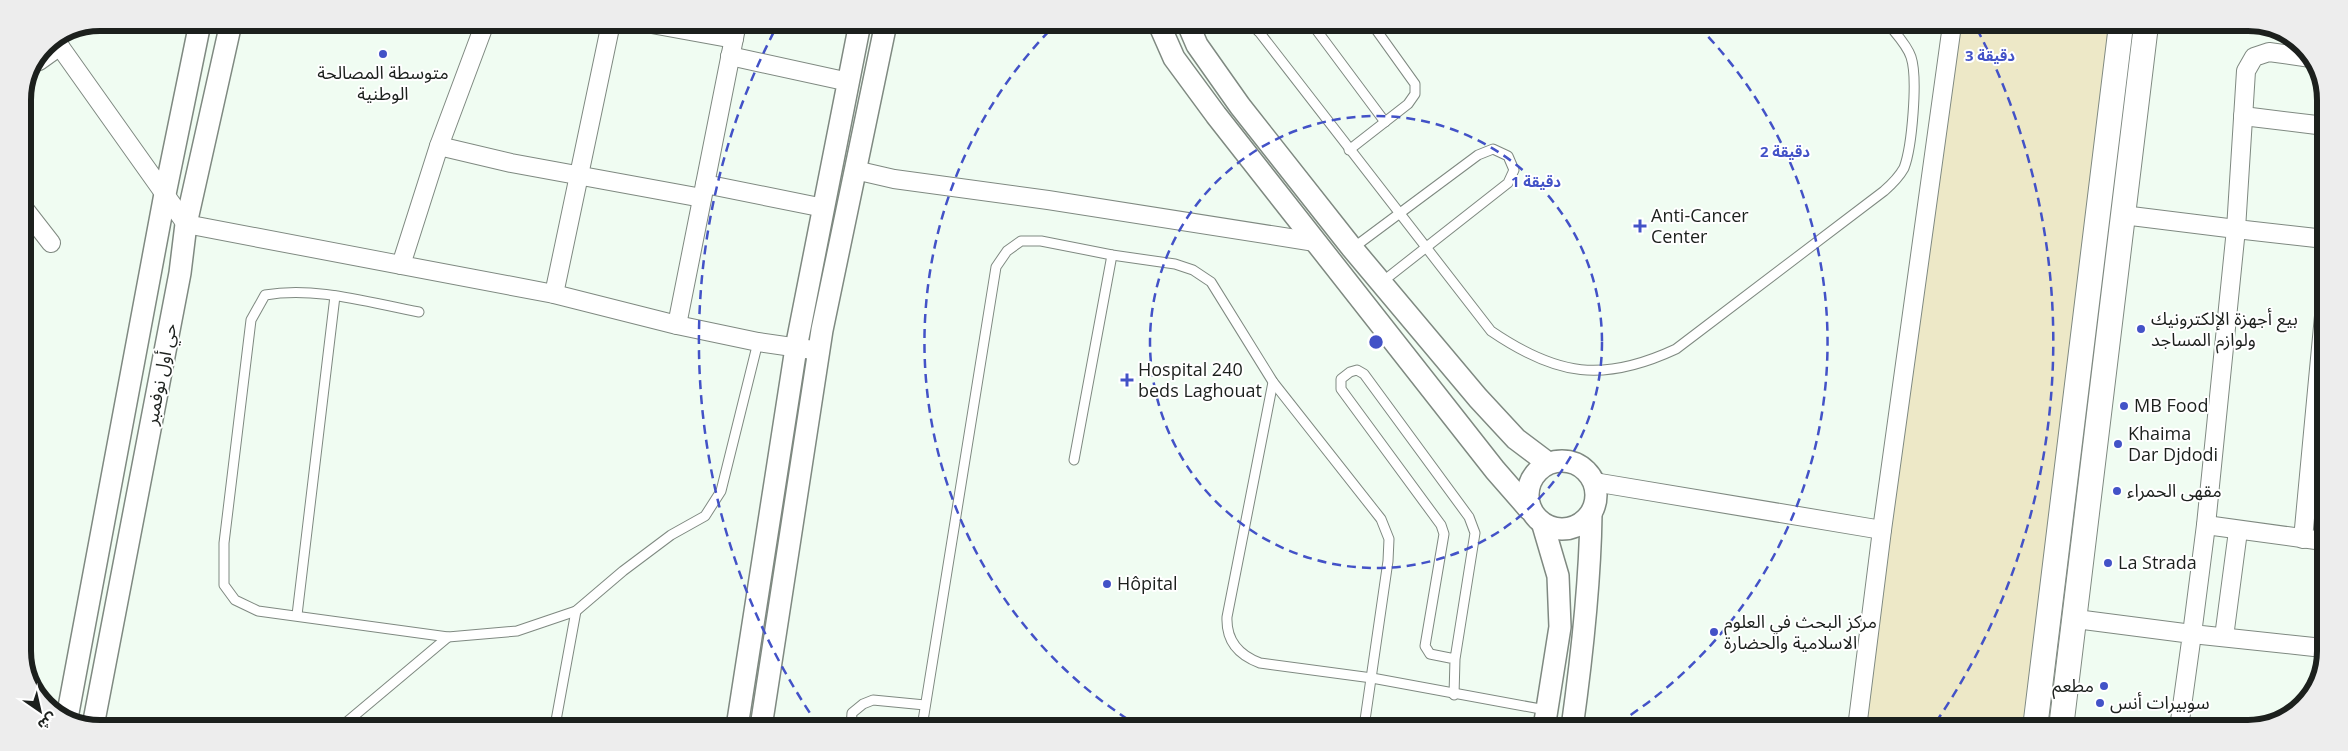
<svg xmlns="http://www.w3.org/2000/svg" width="2348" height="751" viewBox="0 0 2348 751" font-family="'Open Sans','Noto Sans Arabic',sans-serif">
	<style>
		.green { fill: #ede8c7 }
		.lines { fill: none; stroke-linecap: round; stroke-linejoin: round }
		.service-casing { stroke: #7f8981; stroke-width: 11 }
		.minor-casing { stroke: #7f8981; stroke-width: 20 }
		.tertiary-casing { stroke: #7f8981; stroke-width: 24 }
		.secondary-casing { stroke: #7f8981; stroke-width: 26 }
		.service { stroke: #fff; stroke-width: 9 }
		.minor { stroke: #fff; stroke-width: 18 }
		.tertiary { stroke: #fff; stroke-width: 21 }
		.secondary { stroke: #fff; stroke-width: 24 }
		.ring { fill: none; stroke: #4352c7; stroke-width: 2.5; stroke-dasharray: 9 6 }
		.poi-dot { fill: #4352c7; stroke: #fff; stroke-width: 2 }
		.labels { text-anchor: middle; stroke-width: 4; stroke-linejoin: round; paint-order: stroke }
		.poi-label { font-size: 18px; fill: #1c201d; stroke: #fff; text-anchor: start }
		.street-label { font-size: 18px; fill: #1c201d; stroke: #fff }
		.rim { fill: none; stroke: #1c201d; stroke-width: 6 }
		.centre { fill: #4352c7; stroke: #fff; stroke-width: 2.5 }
		.ring-label { font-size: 15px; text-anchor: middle; font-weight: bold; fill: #4352c7; stroke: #fff; stroke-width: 4; stroke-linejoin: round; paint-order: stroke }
	</style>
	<rect width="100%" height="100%" fill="#f0fcf2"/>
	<polygon class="green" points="1959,25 2117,25 2022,728 1852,728"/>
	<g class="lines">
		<g class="service-casing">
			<g id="service">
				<path d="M1253,24L1491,331C1557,376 1603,383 1676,349L1884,191C1892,184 1899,177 1904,168C1912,147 1918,78 1911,57C1907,45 1897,35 1889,25"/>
				<polyline points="1312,24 1385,122"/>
				<polyline points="1258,31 1268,24"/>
				<polyline points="1349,150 1408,104 1415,94 1415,84 1372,24"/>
				<polyline points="1353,248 1478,155 1493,149 1508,156 1514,170 1508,183 1382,282"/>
				<path d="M419,312C370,303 316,286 265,295L251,320L224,543V585L235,600L258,611L448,637L517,631L576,611L623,571L671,535L705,516L721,491L758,342"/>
				<path d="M1273,382L1227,617C1226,640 1238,655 1260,663L1372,678L1546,710"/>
				<polyline points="1074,460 1112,255"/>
				<polyline points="297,615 335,296"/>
				<polyline points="1454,695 1455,659 1475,533 1469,517 1364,374 1357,370 1350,372 1341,379 1341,389 1441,525 1444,534 1425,646 1430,654 1455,659"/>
				<polyline points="342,726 448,637"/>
				<polyline points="555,726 576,611"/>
				<polyline points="851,727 852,713 863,704 873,700 925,705"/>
				<polyline points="922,727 996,267 1007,251 1021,241 1041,241 1112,255 1175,264 1193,270 1211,282 1273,382 1381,519 1389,539 1388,561 1364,727"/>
			</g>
		</g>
		<g class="minor-casing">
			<g id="minor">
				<polyline points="485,23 439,146 401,265 554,294 677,325 758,342 820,351"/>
				<polyline points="646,23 734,39"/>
				<polyline points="56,41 186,224 401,265"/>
				<polyline points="730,56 849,82"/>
				<polyline points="2311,58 2269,52 2254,57 2246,71 2236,229 2325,239"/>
				<polyline points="39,61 60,46"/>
				<polyline points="2243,116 2325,126"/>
				<polyline points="439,146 511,163 702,198"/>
				<polyline points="855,170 894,179 1048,200 1315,242"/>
				<polyline points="705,184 824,208"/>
				<polyline points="23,207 51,243"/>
				<polyline points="2123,215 2236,229 2206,525 2192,634 2323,648"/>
				<polyline points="554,294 611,23"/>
				<polyline points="677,325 737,23"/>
				<polyline points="1594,482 1882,530"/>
				<polyline points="2206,525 2323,541"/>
				<polyline points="2303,539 2324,316"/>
				<polyline points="2076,619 2192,634 2179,728"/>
				<polyline points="2224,637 2238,531"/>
				<polyline points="1857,728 1882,530 1952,25"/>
			</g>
		</g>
		<g class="tertiary-casing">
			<g id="tertiary">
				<polyline points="1159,24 1174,58 1216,115 1495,470 1529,509"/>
				<polyline points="1188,24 1197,45 1240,106 1352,248 1478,398 1516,439 1548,463"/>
				<circle cx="1562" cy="495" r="34"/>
				<polyline points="1543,525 1558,576 1560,627 1544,728"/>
				<polyline points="67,718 165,194 200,23"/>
				<polyline points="93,726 180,273 186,224 231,23"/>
				<polyline points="737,727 796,348 860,23"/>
				<polyline points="761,727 822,330 886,23"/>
				<path d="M1572,728C1582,656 1590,586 1591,514"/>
			</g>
		</g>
		<g class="secondary-casing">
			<g id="secondary">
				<polyline points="2035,728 2121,25"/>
				<polyline points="2061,728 2146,25"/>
			</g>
		</g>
		<use href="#service" class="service"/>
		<use href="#minor" class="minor"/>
		<use href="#tertiary" class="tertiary"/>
		<use href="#secondary" class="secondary"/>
	</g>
	<g class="ring">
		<circle cx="1376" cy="342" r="226"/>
		<path d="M1140 727A451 451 0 0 1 1054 26M1698 26A451 451 0 0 1 1612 727"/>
		<path d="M818 725A677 677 0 0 1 778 24M1977 29A677 677 0 0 1 1934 725"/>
	</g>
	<g class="poi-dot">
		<circle cx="383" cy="54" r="5"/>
		<path d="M1637.5 218.5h5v5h5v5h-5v5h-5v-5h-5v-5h5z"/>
		<circle cx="2141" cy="329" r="5"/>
		<path d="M1124.5 372.5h5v5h5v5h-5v5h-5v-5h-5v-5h5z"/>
		<circle cx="2124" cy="406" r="5"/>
		<circle cx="2118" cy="444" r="5"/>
		<circle cx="2117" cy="491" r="5"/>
		<circle cx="2108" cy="563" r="5"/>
		<circle cx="1107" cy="584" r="5"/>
		<circle cx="1714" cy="632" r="5"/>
		<circle cx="2104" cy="686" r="5"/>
		<circle cx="2100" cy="703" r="5"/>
	</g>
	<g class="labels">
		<g class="poi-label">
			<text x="383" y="79" text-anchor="middle">متوسطة المصالحة<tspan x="383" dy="21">الوطنية</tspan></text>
			<text x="1651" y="222">Anti-Cancer<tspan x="1651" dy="21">Center</tspan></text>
			<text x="2151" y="325">بيع أجهزة الإلكترونيك<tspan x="2151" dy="21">ولوازم المساجد</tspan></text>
			<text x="1138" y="376">Hospital 240<tspan x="1138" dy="21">beds Laghouat</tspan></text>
			<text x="2134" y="412">MB Food</text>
			<text x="2128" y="440">Khaima<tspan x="2128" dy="21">Dar Djdodi</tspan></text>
			<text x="2127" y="497">مقهى الحمراء</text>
			<text x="2118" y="569">La Strada</text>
			<text x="1117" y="590">Hôpital</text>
			<text x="1724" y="628">مركز البحث في العلوم<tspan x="1724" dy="21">الاسلامية والحضارة</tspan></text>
			<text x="2094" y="692" text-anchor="end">مطعم</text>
			<text x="2110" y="709">سوبيرات أنس</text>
		</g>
		<g class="street-label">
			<text transform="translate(161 374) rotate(-79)" y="6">حي أول نوفمبر</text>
		</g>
	</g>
	<path d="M0 0H2348V751H0ZM100 31H2248A69 69 0 0 1 2317 100V651A69 69 0 0 1 2248 720H100A69 69 0 0 1 31 651V100A69 69 0 0 1 100 31Z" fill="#ededed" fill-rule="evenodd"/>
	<path class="rim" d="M100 31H2248A69 69 0 0 1 2317 100V651A69 69 0 0 1 2248 720H100A69 69 0 0 1 31 651V100A69 69 0 0 1 100 31Z"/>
	<circle cx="1376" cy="342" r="8" class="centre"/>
	<g class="ring-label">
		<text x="1990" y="61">3 دقيقة</text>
		<text x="1785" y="157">2 دقيقة</text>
		<text x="1536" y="187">1 دقيقة</text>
	</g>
	<g transform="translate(40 711) rotate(146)" stroke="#ffffff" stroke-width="4" paint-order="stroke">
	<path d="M0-4L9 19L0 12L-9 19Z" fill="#1c201d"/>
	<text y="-8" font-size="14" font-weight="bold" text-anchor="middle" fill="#1c201d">ش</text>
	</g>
</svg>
